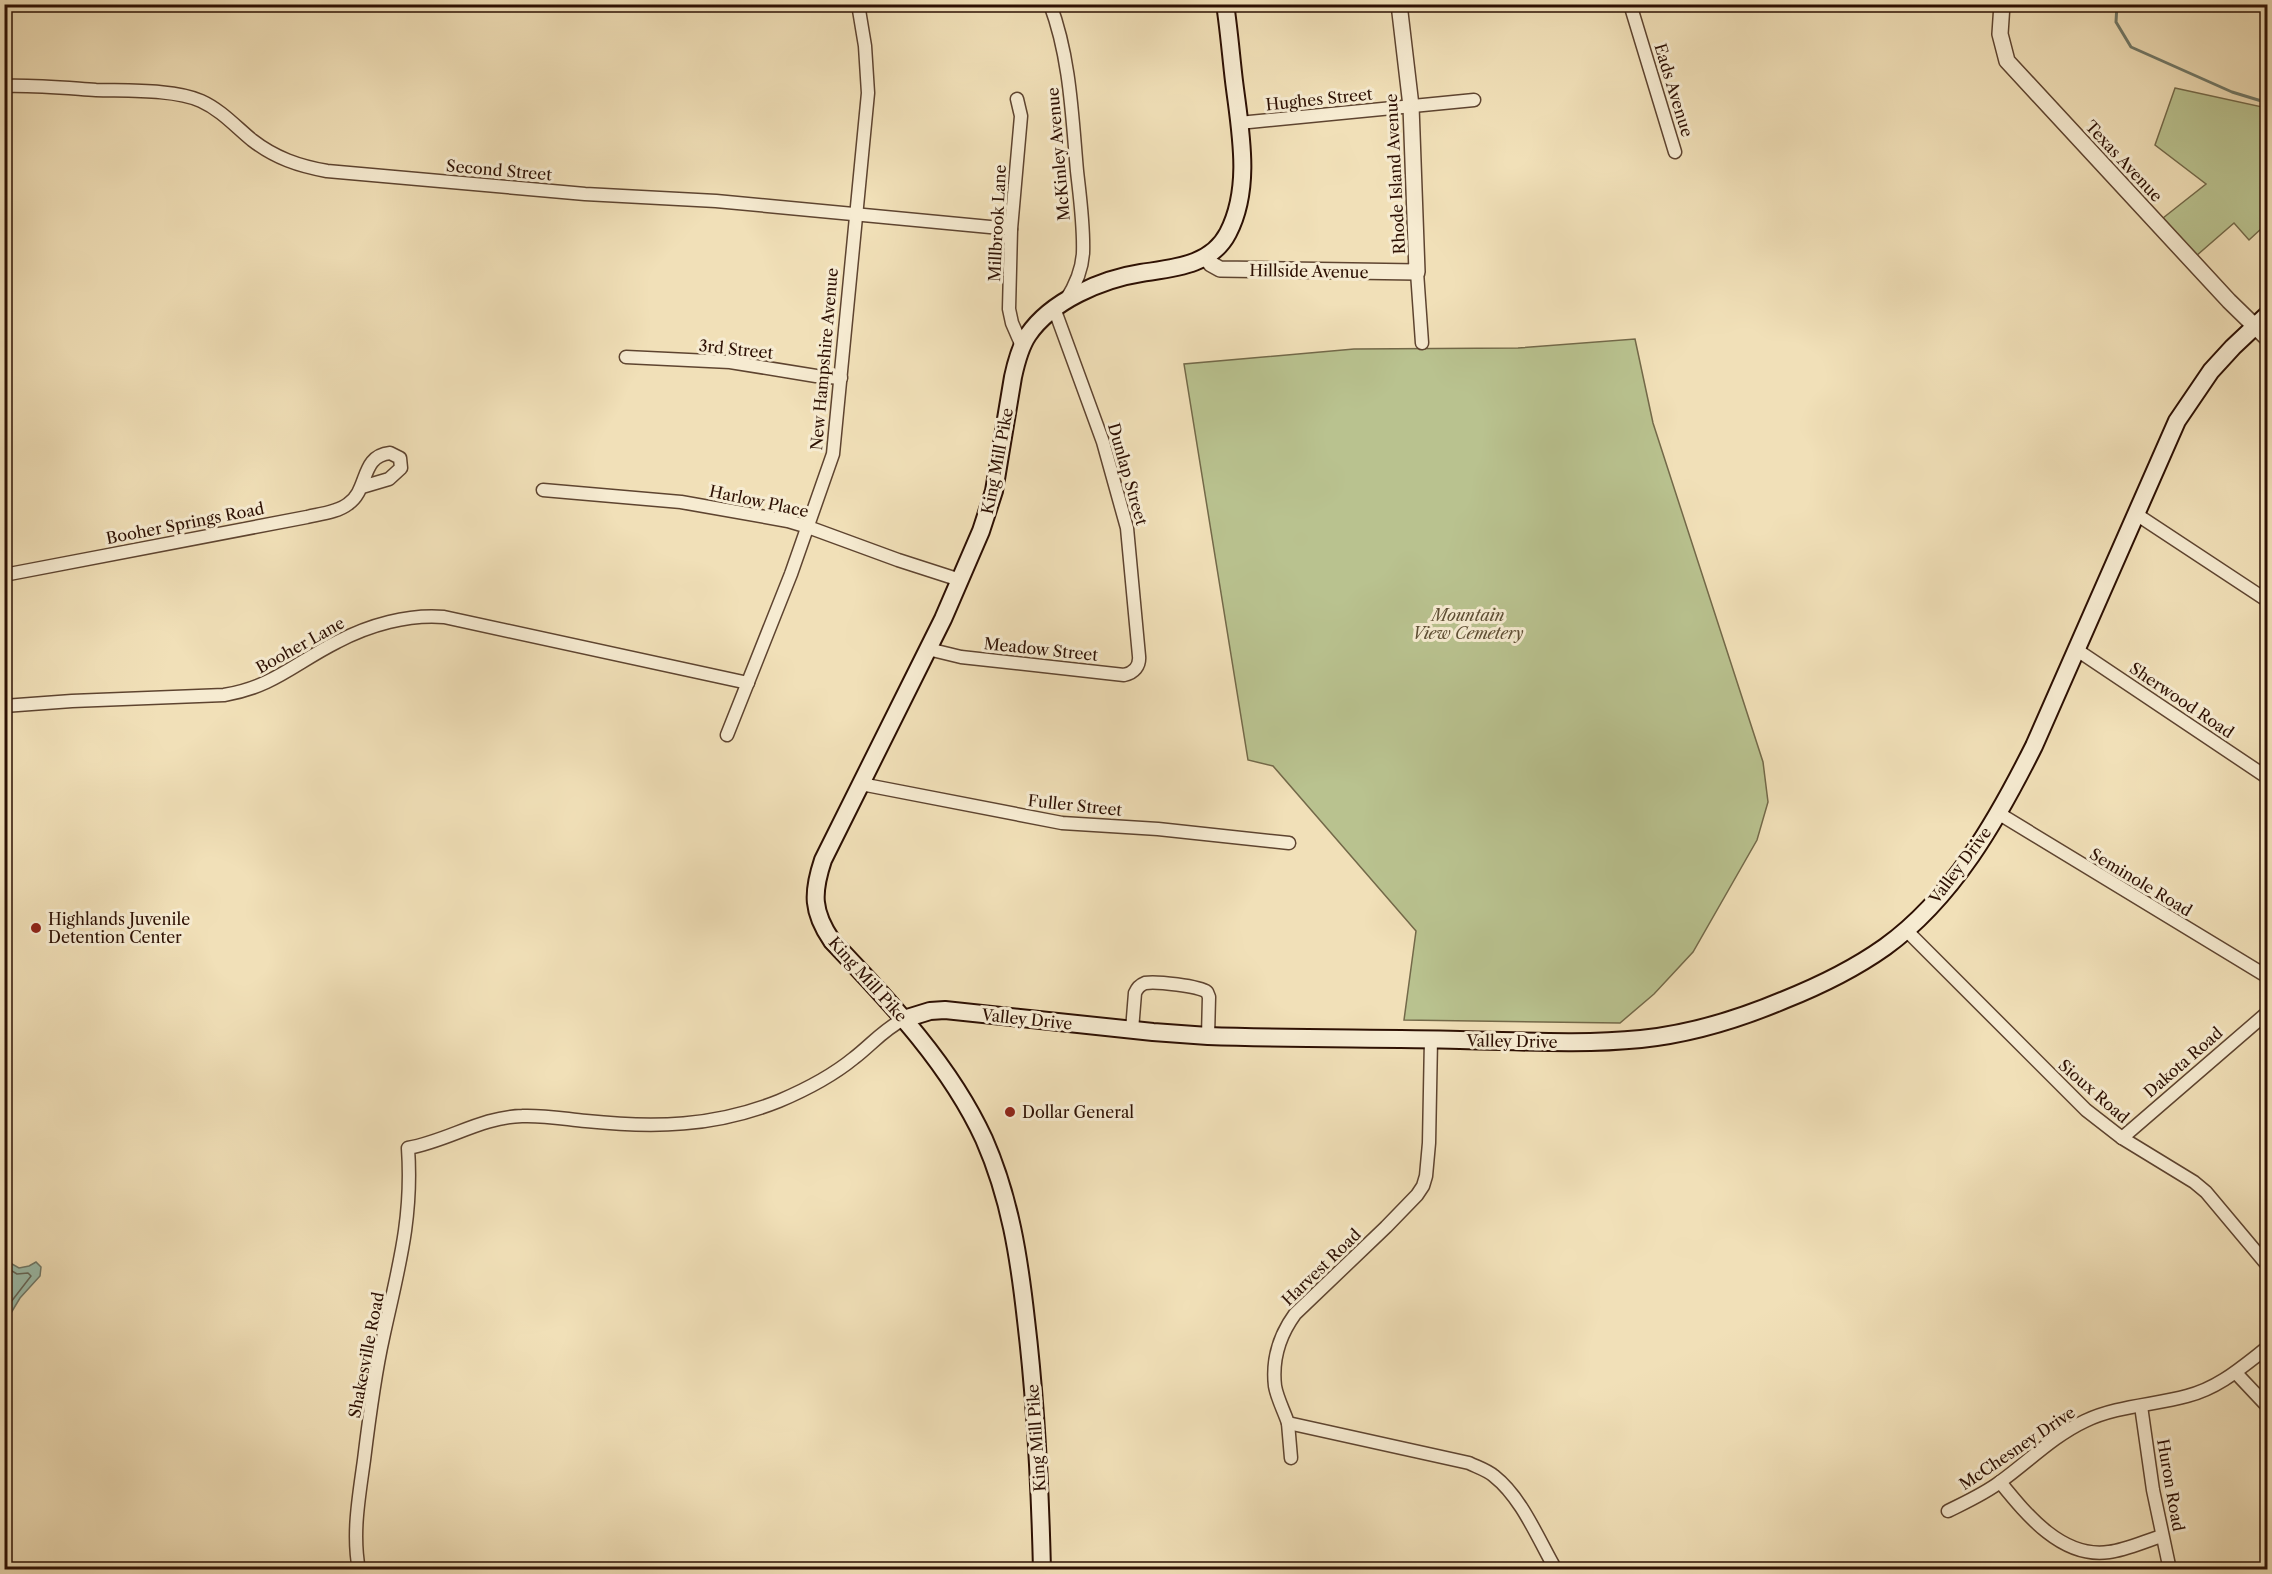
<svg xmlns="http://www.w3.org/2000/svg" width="2272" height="1574" viewBox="0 0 2272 1574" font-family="'Libre Caslon Text',serif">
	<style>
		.green { fill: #b9c28f; stroke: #736949; stroke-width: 1.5 }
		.water { fill: #9bbdab; stroke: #6f7868; stroke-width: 1.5 }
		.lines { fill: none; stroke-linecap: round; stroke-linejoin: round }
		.shore { stroke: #646657; stroke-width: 1.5 }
		.stream { stroke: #6f7868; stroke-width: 3 }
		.minor-casing { stroke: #5e4430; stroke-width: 15 }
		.tertiary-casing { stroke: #5e4430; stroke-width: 18 }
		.secondary-casing { stroke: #2d1003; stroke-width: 20 }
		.minor { stroke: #f6ebd1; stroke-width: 12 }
		.tertiary { stroke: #f6ebd1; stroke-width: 15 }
		.secondary { stroke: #f6ebd1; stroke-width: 16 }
		.poi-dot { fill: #8f2418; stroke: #f6ebd1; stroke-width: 2 }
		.labels { text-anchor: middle; stroke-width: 6; stroke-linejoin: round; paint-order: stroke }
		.street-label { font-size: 16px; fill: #2d1003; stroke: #f6ebd1 }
		.park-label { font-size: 16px; font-style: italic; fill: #5e4e34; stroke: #f6ebd1 }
		.poi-label { font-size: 16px; fill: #2d1003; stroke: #f6ebd1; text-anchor: start }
	</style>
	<rect width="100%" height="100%" fill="#f1e0b8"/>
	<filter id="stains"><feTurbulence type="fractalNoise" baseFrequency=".00333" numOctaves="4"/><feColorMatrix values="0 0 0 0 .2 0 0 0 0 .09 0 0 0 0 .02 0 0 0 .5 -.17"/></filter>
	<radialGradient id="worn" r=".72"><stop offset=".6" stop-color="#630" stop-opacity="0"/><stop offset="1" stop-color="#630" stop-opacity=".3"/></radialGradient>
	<g class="green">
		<polygon points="2175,88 2267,108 2267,234 2262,228 2249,240 2234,223 2196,256 2163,218 2206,184 2155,145"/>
		<polygon points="1635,339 1653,423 1763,762 1768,802 1757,840 1693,952 1654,994 1620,1023 1404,1020 1416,931 1273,766 1248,760 1184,364 1354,349 1518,348"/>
	</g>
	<polygon class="water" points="5,1260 19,1268 29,1266 36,1262 41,1267 40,1276 20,1298 5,1323"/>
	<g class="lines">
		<polyline class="shore" points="4,1266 17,1274 28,1273 31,1276 4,1311"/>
		<polyline class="stream" points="2117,4 2116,22 2131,47 2232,92 2268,103"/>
		<g class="minor-casing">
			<g id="minor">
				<path d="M1050,4C1070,57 1072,115 1077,171C1080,198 1084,226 1083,253C1082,270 1075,286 1066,300"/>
				<polyline points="1630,4 1675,152"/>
				<path d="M4,86C35,85 66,88 96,90C126,91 175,89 201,101C221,110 235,126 252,140C275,158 299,166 327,171L585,194L716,201L1011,229"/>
				<polyline points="1017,99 1021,116 1011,229 1009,309 1012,323 1022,346"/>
				<polyline points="1239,123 1474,100"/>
				<polyline points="1417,272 1422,343"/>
				<polyline points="626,357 730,362 816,376 841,378"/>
				<polyline points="543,490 681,502 788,521 808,527 898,560 960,580"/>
				<polyline points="2136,514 2268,601"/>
				<path d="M4,575L307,517C320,514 338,512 348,504C369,490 360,456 390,453L400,458L401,468L389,479L362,487"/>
				<path d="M928,649L961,657L1124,675C1134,673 1140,666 1139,656L1127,528L1103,442L1054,308"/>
				<polyline points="2077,650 2268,778"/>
				<path d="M4,706L72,701L224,695C273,687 295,663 337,642C369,625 408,614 444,617L748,683"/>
				<polyline points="727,735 791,574 833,454 868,93 865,46 858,4"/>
				<polyline points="861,784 1062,823 1158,829 1289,843"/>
				<polyline points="1998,813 2268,977"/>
				<polyline points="1906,930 2086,1110 2122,1138 2194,1182 2206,1192 2268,1266"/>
				<path d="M1132,1030L1135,993C1137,988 1140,985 1145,983C1156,981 1199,986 1207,992L1209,997L1208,1036"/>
				<path d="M1431,1039L1429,1143L1426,1176L1423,1186L1417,1195L1386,1227L1295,1314C1279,1336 1272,1360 1275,1386C1277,1398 1284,1411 1288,1423L1469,1463C1477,1467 1487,1470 1494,1476C1522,1498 1538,1539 1556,1570"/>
				<polyline points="2122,1138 2268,1012"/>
				<polyline points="2236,1373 2268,1407"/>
				<polyline points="2141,1406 2153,1490 2170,1570"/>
				<polyline points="1288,1423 1291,1458"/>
				<path d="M2000,1482C2026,1514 2062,1559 2109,1552C2126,1550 2145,1541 2162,1536"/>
				<path d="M1948,1511C1966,1502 1984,1494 2000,1482C2028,1462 2053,1436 2085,1421C2116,1406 2154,1405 2187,1396C2219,1388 2242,1367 2268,1347"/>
				<path d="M359,1570C352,1533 359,1497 364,1460C369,1419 374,1378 383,1338C398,1269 413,1219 408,1148C448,1141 481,1117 522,1116C543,1115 565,1119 586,1121C654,1128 714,1127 779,1101C805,1090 832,1076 854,1058C871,1045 884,1029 904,1019"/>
			</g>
		</g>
		<g class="tertiary-casing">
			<g id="tertiary">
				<polyline points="2002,4 2000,34 2007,61 2229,301 2268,339"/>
				<polyline points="1206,257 1211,264 1220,269 1417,272 1411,106 1399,4"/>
			</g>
		</g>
		<g class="secondary-casing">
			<g id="secondary">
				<path d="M904,1019L930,1011L945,1010L1153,1032L1208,1036C1292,1039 1376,1038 1460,1040C1521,1041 1581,1045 1641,1039C1690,1034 1739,1019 1784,1000C1819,986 1854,969 1885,947C1953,898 1997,820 2034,746L2177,421L2211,371L2233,347L2268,314"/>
				<path d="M1042,1570C1040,1486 1036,1403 1026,1320C1019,1257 1010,1198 984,1139C949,1063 889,1001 832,941C812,912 812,893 823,860L943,619L981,531L994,491L1013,377C1016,363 1020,347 1028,335C1051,301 1102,279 1141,273C1173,268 1211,266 1228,233C1252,187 1240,130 1234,81C1231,56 1229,30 1225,4"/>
			</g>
		</g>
		<use href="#minor" class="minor"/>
		<use href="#tertiary" class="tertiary"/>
		<use href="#secondary" class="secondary"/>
	</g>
	<g class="poi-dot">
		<circle cx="36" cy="928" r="6"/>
		<circle cx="1010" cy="1112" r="6"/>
	</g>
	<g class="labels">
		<g class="street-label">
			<text transform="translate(1674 90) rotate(73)" y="6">Eads Avenue</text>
			<text transform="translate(1319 99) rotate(-6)" y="6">Hughes Street</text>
			<text transform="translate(1058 154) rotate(-95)" y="6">McKinley Avenue</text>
			<text transform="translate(2124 161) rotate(47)" y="6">Texas Avenue</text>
			<text transform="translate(499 170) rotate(5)" y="6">Second Street</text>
			<text transform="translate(1395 174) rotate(-93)" y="6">Rhode Island Avenue</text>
			<text transform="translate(997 223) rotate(-87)" y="6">Millbrook Lane</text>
			<text transform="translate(1309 271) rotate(1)" y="6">Hillside Avenue</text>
			<text transform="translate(736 349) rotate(6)" y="6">3rd Street</text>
			<text transform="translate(824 359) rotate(-85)" y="6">New Hampshire Avenue</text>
			<text transform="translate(997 461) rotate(-79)" y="6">King Mill Pike</text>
			<text transform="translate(1128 474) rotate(74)" y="6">Dunlap Street</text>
			<text transform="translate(759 501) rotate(12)" y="6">Harlow Place</text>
			<text transform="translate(185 523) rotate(-11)" y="6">Booher Springs Road</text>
			<text transform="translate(300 645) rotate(-29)" y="6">Booher Lane</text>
			<text transform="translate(1041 649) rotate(6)" y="6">Meadow Street</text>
			<text transform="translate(2182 700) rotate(34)" y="6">Sherwood Road</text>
			<text transform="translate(1075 805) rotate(6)" y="6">Fuller Street</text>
			<text transform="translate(1960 865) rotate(-53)" y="6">Valley Drive</text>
			<text transform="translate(2141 882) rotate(31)" y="6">Seminole Road</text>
			<text transform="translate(868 979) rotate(48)" y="6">King Mill Pike</text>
			<text transform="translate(1027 1019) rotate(6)" y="6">Valley Drive</text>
			<text transform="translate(1512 1041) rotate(1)" y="6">Valley Drive</text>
			<text transform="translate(2183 1062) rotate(-41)" y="6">Dakota Road</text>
			<text transform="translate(2094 1091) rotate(41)" y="6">Sioux Road</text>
			<text transform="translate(1321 1267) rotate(-44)" y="6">Harvest Road</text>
			<text transform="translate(366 1355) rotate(-79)" y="6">Shakesville Road</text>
			<text transform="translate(1036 1438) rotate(-94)" y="6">King Mill Pike</text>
			<text transform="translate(2017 1448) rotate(-34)" y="6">McChesney Drive</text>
			<text transform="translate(2171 1485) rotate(80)" y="6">Huron Road</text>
		</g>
		<g class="park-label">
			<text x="1468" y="621">Mountain<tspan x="1468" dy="18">View Cemetery</tspan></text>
		</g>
		<g class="poi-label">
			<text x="48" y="925">Highlands Juvenile<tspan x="48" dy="18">Detention Center</tspan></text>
			<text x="1022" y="1118">Dollar General</text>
		</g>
	</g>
	<rect width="2272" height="1574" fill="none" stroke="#f1e0b8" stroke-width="24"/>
	<rect x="6" y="6" width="2260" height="1562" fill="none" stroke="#2d1003" stroke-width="3"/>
	<rect x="12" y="12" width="2248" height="1550" fill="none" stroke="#2d1003" stroke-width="1.5"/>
	<rect width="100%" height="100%" filter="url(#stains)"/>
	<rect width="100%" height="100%" fill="url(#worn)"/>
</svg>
